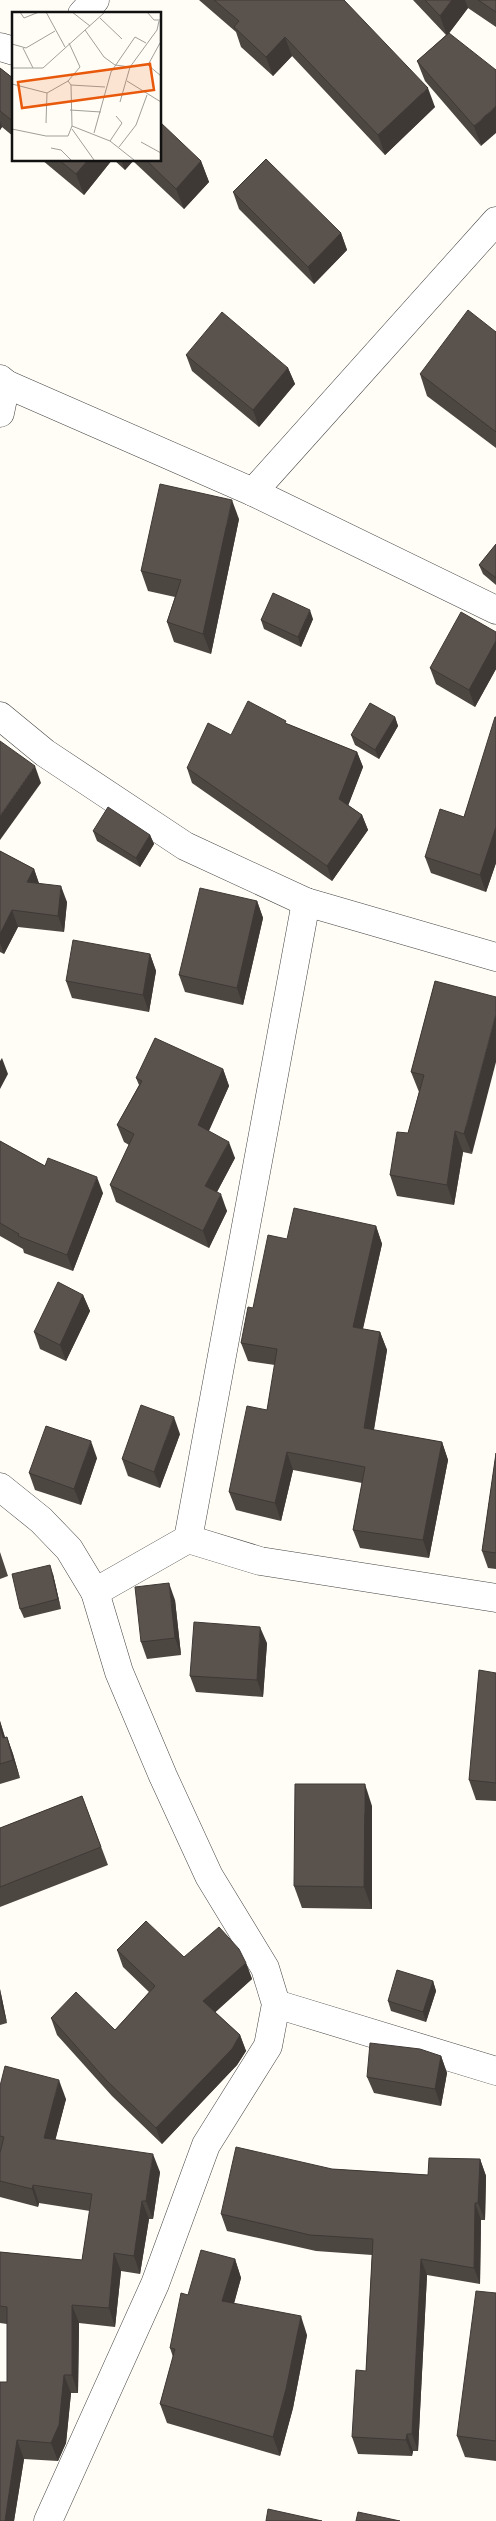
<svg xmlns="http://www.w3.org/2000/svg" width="496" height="2521" viewBox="0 0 496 2521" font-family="Spectral,serif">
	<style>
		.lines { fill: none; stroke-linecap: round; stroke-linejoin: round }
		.minor-casing { stroke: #444; stroke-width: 29 }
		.minor { stroke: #fff; stroke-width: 28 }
		.wall { fill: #4d4742 }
		.shaded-wall { fill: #3f3936 }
		.building { fill: #5a524d; stroke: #3f3936 }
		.inset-road { fill: none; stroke: #a09f9a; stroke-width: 1 }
		.view { fill: #e8590c; fill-opacity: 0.15; stroke: #e8590c; stroke-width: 2.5 }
		.inset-edge { fill: none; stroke: #111; stroke-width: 2.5 }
	</style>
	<rect width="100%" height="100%" fill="#fffdf5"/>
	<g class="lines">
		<g class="minor-casing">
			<g id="minor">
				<polyline points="82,14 95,0"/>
				<polyline points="0,47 14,51"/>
				<polyline points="0,379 6,384 253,492 496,610"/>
				<polyline points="0,413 6,384"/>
				<polyline points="253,492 496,221"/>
				<polyline points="0,716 45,753 185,846 306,902 496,957"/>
				<polyline points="0,1487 41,1520 69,1549 95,1592 119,1672 163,1776 209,1876 265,1968 276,2004 268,2046 206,2145 155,2284 48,2521"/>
				<polyline points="188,1539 306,902"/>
				<polyline points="95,1592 188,1539 260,1561 496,1598"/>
				<polyline points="276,2004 496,2071"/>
			</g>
		</g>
		<use href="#minor" class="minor"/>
	</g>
	<g class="wall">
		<polygon points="199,0 344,0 435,107 385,155 292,56 273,76 241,47 236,32"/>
		<polygon points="413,0 496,0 496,27 468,8 449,33 481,146 425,81 417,61 446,35"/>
		<polygon points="0,68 14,79 14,137 2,127 0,130"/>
		<polygon points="42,160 112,160 84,195"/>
		<polygon points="114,160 201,161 209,182 184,209 133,161 125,170"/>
		<polygon points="233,192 341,233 347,250 314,284 239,209"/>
		<polygon points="496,332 496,448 427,396 420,374"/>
		<polygon points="186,355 288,368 295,384 259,427 192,371"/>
		<polygon points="239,519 211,654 174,642 167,622 175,597 148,591 141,571"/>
		<polygon points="496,544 496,585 483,574 479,565"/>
		<polygon points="313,619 301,647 264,629 261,620"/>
		<polygon points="496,632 496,669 475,707 436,684 430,668"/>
		<polygon points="395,717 398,726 379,759 355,745 351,735"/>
		<polygon points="496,717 496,863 486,892 431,873 425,857 464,817"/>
		<polygon points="288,724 357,752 363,767 348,805 362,815 368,830 332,881 192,783 187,768 231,735"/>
		<polygon points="93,831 150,835 154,844 140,867 97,841"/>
		<polygon points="0,851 34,869 39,884 67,902 64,932 18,927 4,954 0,952"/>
		<polygon points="257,901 263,918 243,1005 185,992 179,975"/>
		<polygon points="150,954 156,971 149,1012 72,998 66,981"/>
		<polygon points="435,981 472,1154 463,1152 454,1205 397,1196 390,1175 408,1133 419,1092 411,1072"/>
		<polygon points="223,1069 229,1086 209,1131 235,1158 217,1192 227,1211 209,1248 116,1202 110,1185 129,1145 124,1142 117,1125 139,1085 136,1078"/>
		<polygon points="0,1141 45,1166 103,1193 73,1271 24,1253 23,1249 0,1236"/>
		<polygon points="376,1226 382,1244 363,1329 380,1332 387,1350 374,1430 442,1442 448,1460 429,1558 360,1548 353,1530 362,1483 293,1470 281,1521 236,1510 229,1492 267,1410 275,1365 248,1361 241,1343 253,1308 287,1239"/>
		<polygon points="83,1295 90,1311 66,1361 40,1349 34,1332"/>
		<polygon points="180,1434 160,1488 128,1476 122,1459"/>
		<polygon points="496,1453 496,1569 488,1568 482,1551"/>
		<polygon points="97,1458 81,1505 35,1490 29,1473"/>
		<polygon points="0,1552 8,1576 0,1579"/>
		<polygon points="53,1574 61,1609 24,1618 20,1609"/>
		<polygon points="175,1600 181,1655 147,1659 141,1642"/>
		<polygon points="267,1643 263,1697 196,1692 190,1676"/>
		<polygon points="496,1673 496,1801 476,1800 469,1780"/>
		<polygon points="0,1721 5,1737 7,1737 13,1754 20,1778 0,1784"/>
		<polygon points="82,1796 108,1865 0,1907 0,1828"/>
		<polygon points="372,1806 372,1909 302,1908 294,1886"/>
		<polygon points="117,1950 246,1963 252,1979 215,2012 240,2035 246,2051 237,2065 162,2144 112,2096 57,2035 51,2018 115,2030 149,1992 123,1967"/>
		<polygon points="433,1981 436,1991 426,2022 391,2011 388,2001"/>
		<polygon points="0,1989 7,2023 0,2025"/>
		<polygon points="441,2056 447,2073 441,2106 374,2093 367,2077"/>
		<polygon points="0,2086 66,2099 55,2140 160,2172 153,2219 149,2219 140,2274 121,2271 115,2327 79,2323 78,2393 71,2393 66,2443 58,2461 24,2459 14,2521 0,2521 7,2382 7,2324 0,2323 0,2252 82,2260 90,2211 39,2203 38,2207 0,2197"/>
		<polygon points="480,2159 486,2176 485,2220 481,2220 480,2284 427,2275 418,2451 413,2451 412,2456 358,2454 352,2437 366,2371 372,2255 316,2251 227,2231 221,2214 332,2169 428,2175"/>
		<polygon points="235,2259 241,2278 234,2304 307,2335 293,2408 280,2456 167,2423 160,2404 173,2357 170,2348 188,2295"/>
		<polygon points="496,2293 496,2461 465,2457 457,2436"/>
	</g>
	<g class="shaded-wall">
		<polygon points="452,0 465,0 468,8 447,36 440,16"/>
		<polygon points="285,37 292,56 273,76 266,57"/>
		<polygon points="428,88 435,107 385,155 378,135"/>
		<polygon points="496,106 496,133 481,146 474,126"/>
		<polygon points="0,121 2,127 0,130"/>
		<polygon points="88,160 112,160 84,195 76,174"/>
		<polygon points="121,160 132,160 133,161 125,170"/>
		<polygon points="201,161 209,182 184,209 176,189"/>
		<polygon points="341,233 347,250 314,284 308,267"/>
		<polygon points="288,368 295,384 259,427 253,410"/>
		<polygon points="232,500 239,519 211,654 203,634"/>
		<polygon points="310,610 313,619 301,647 298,637"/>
		<polygon points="496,641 496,669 475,707 469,690"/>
		<polygon points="395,717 398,726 379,759 375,750"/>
		<polygon points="357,752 363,767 345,814 339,799"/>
		<polygon points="35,766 41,783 0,840 0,816"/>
		<polygon points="362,815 368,830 332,881 327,866"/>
		<polygon points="496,827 496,863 486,892 480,875"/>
		<polygon points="150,835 154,844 140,867 136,858"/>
		<polygon points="34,869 40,886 27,882"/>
		<polygon points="61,886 67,902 64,932 58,916"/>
		<polygon points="257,901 263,918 243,1005 237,988"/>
		<polygon points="12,910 18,927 4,954 0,943 0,934"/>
		<polygon points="150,954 156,971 149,1012 143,995"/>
		<polygon points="496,1014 496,1062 472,1154 464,1134"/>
		<polygon points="2,1058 8,1074 0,1089 0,1061"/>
		<polygon points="223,1069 229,1086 204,1141 198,1125"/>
		<polygon points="455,1131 463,1152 454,1205 447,1185"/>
		<polygon points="229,1142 235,1158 211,1203 205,1186"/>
		<polygon points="97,1177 103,1193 73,1271 67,1255"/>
		<polygon points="221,1194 227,1211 209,1248 203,1231"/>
		<polygon points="376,1226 382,1244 359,1345 353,1327"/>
		<polygon points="83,1295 90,1311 66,1361 60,1345"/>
		<polygon points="380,1332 387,1350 371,1446 364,1428"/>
		<polygon points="174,1417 180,1434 160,1488 154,1472"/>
		<polygon points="91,1441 97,1458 81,1505 74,1489"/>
		<polygon points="442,1442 448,1460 429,1558 423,1540"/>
		<polygon points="287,1452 293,1470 281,1521 275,1503"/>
		<polygon points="50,1565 53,1574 61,1609 58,1599"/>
		<polygon points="169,1583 175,1600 181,1655 175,1638"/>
		<polygon points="260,1627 267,1643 263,1697 257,1680"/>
		<polygon points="0,1721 10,1755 3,1738 0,1726"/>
		<polygon points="7,1737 13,1754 20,1778 13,1760"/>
		<polygon points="365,1784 372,1806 372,1909 364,1887"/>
		<polygon points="246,1963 252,1979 209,2018 203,2001"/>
		<polygon points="433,1981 436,1991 426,2022 423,2012"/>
		<polygon points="0,1989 7,2023 1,2005"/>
		<polygon points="240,2035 246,2051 237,2065 162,2144 156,2128"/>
		<polygon points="441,2056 447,2073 441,2106 435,2089"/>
		<polygon points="59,2080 66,2099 51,2157 44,2138"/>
		<polygon points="153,2154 160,2172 153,2219 146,2201"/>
		<polygon points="480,2159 486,2176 485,2220 478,2203"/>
		<polygon points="33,2185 39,2203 38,2207 32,2189"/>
		<polygon points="142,2201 149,2219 140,2274 134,2256"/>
		<polygon points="475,2203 481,2220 480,2284 474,2268"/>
		<polygon points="114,2253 121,2271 115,2327 109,2308"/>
		<polygon points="235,2259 241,2278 229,2320 222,2301"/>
		<polygon points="421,2259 427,2275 418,2451 412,2434"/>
		<polygon points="72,2305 79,2323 78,2393 72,2375"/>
		<polygon points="301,2316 307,2335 293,2408 280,2456 273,2437"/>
		<polygon points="64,2375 71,2393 66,2443 58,2461 51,2443"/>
		<polygon points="407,2434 413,2451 412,2456 406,2440"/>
		<polygon points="17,2440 24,2459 14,2521 5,2521"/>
	</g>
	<g class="building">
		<polygon points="214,0 344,0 428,88 378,135 285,37 266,57 234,27 239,21"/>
		<polygon points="425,0 452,0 440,16"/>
		<polygon points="478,0 496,0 496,12"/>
		<polygon points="449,33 496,70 496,106 474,126 417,61"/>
		<polygon points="0,68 14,79 14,122 0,111"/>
		<polygon points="160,122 201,161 176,189 146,160 160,160"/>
		<polygon points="266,159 341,233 308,267 233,192"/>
		<polygon points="59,160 88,160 76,174"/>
		<polygon points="468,310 496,332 496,432 420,374"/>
		<polygon points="222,312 288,368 253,410 186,355"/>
		<polygon points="160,484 232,500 203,634 167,622 181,580 141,571"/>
		<polygon points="496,544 496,578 479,565"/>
		<polygon points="273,593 310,610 298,637 261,620"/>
		<polygon points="461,612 496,632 496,641 469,690 430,668"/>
		<polygon points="248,701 286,721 285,723 357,752 339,799 362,815 327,866 187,768 208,723 231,735"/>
		<polygon points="370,703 395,717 375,750 351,735"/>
		<polygon points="495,717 496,717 496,827 480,875 425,857 440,809 464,817"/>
		<polygon points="0,741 35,766 0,816"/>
		<polygon points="108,807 150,835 136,858 93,831"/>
		<polygon points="0,851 34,869 27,882 61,886 58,916 12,910 0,934"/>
		<polygon points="200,888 257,901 237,988 179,975"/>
		<polygon points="73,940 150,954 143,995 66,981"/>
		<polygon points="435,981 496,997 496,1014 464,1134 455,1131 447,1185 390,1175 397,1132 408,1133 424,1075 411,1072"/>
		<polygon points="155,1038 223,1069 198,1125 229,1142 205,1186 221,1194 203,1231 110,1185 134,1134 117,1125 142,1081 136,1078"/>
		<polygon points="0,1141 45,1166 48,1158 97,1177 67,1255 18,1236 19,1234 0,1223"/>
		<polygon points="294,1208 376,1226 353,1327 380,1332 364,1428 442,1442 423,1540 353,1530 365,1467 287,1452 275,1503 229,1492 247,1406 267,1410 277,1349 241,1343 248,1307 253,1308 268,1235 287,1239"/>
		<polygon points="58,1282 83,1295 60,1345 34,1332"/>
		<polygon points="141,1405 174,1417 154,1472 122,1459"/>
		<polygon points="46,1426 91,1441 74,1489 29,1473"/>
		<polygon points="496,1453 496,1553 482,1551"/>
		<polygon points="50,1565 58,1599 20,1609 12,1574"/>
		<polygon points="169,1583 175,1638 141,1642 135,1587"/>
		<polygon points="194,1622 260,1627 257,1680 190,1676"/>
		<polygon points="479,1670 496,1673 496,1783 469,1780"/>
		<polygon points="0,1726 3,1738 7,1737 13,1760 0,1764"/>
		<polygon points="295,1784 365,1784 364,1887 294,1886"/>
		<polygon points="82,1796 101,1847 0,1887 0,1828"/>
		<polygon points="146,1921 184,1957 219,1927 239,1949 246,1963 203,2001 240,2035 232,2049 156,2128 106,2080 51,2018 76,1992 115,2030 155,1986 117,1950"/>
		<polygon points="397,1970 433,1981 423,2012 388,2001"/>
		<polygon points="370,2043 420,2049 441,2056 435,2089 367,2077"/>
		<polygon points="5,2066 59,2080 44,2138 153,2154 146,2201 142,2201 134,2256 114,2253 109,2308 72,2305 72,2375 64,2375 59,2425 51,2443 17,2440 5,2521 0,2521 0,2382 7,2382 7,2307 0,2306 0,2252 82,2260 92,2194 33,2185 32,2189 0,2181 0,2153 4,2137 0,2136 0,2086"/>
		<polygon points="236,2147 332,2169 428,2175 429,2158 480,2159 478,2203 475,2203 474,2268 421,2259 412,2434 407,2434 406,2440 352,2437 356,2370 366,2371 373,2239 310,2235 221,2214"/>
		<polygon points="201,2250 235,2259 222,2301 301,2316 286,2389 273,2437 160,2404 175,2349 170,2348 181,2293 188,2295"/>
		<polygon points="476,2291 496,2293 496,2441 457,2436"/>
		<polygon points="268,2509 322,2521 266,2521"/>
		<polygon points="358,2512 400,2521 356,2521"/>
	</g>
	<g transform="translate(12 12)">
		<rect width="149" height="149" fill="#fffdf5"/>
		<path class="inset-road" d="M8,0L12,6L27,0M34,0L53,35M60,0L78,14M135,0L142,8H148M88,6L110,27M73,18L92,45L103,53L118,55M148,31L136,53L149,64M0,32L14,36L43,19M11,36L21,56M0,56H31L93,0M115,69L149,90M0,72L35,81M59,73L93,75M108,90L118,55L145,18L147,9M58,98L89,100M34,111L35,81L56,69L68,55L57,31M60,114L98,129L122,148M0,117L34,124H56L60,114L59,73L56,69M60,117L82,148M82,121L99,60L123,25L134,31M98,129L110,111L104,104M129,130L149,141M107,135L124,113L135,83M39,136L49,138L59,148"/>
		<path class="view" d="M138,52L142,78L10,96L6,70Z"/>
		<rect width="149" height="149" class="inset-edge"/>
	</g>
</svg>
